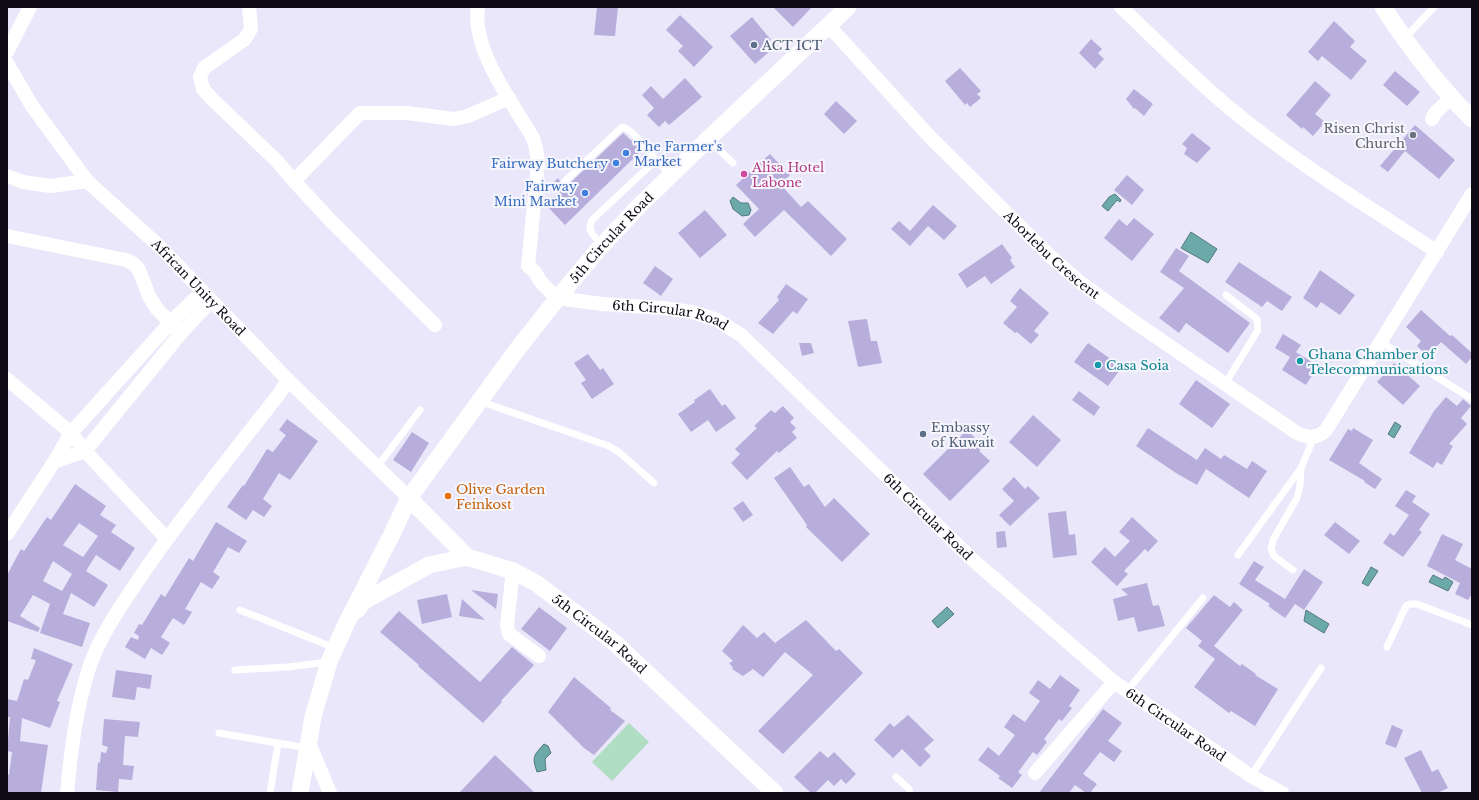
<svg xmlns="http://www.w3.org/2000/svg" width="1479" height="800" viewBox="0 0 1479 800" font-family="'Libre Baskerville',serif">
	<style>
		.green { fill: #b0dec2 }
		.water { fill: #6caaaa; stroke: #507a7e }
		.building { fill: #b8aedb; fill-rule: evenodd }
		.lines { fill: none; stroke-linecap: round; stroke-linejoin: round }
		.service { stroke: #fff; stroke-width: 7 }
		.minor { stroke: #fff; stroke-width: 14 }
		.tertiary { stroke: #fff; stroke-width: 17 }
		.service-dot { fill: #5c6f8a; stroke: #f7f6fd; stroke-width: 1.5 }
		.worship-dot { fill: #6b7280; stroke: #f7f6fd; stroke-width: 1.5 }
		.shop-dot { fill: #3f7fe0; stroke: #f7f6fd; stroke-width: 1.5 }
		.hotel-dot { fill: #d1479c; stroke: #f7f6fd; stroke-width: 1.5 }
		.culture-dot { fill: #0f9aa8; stroke: #f7f6fd; stroke-width: 1.5 }
		.food-dot { fill: #e8710a; stroke: #f7f6fd; stroke-width: 1.5 }
		.labels { text-anchor: middle; stroke-width: 4; stroke-linejoin: round; paint-order: stroke }
		.service-label { font-size: 13px; fill: #4e5e75; stroke: #f7f6fd; text-anchor: start }
		.worship-label { font-size: 13px; fill: #5b616d; stroke: #f7f6fd; text-anchor: end }
		.shop-label { font-size: 13px; fill: #366cbe; stroke: #f7f6fd; text-anchor: end }
		.hotel-label { font-size: 13px; fill: #b23c85; stroke: #f7f6fd; text-anchor: start }
		.street-label { font-size: 13px; fill: #0e0b16; stroke: #f7f6fd }
		.culture-label { font-size: 13px; fill: #0d838f; stroke: #f7f6fd; text-anchor: start }
		.food-label { font-size: 13px; fill: #c56008; stroke: #f7f6fd; text-anchor: start }
	</style>
	<rect width="100%" height="100%" fill="#ebe7fb"/>
	<polygon class="green" points="629,723 649,742 612,781 592,762"/>
	<g class="water">
		<polygon points="1115,194 1121,200 1120,202 1117,200 1108,211 1102,206 1109,197"/>
		<polygon points="733,197 741,203 748,203 751,210 749,215 742,216 733,209 730,201"/>
		<polygon points="1191,232 1217,249 1208,263 1181,248"/>
		<polygon points="1395,422 1401,426 1394,438 1388,434"/>
		<polygon points="1371,567 1378,571 1368,586 1362,583"/>
		<polygon points="1433,575 1443,580 1445,577 1453,582 1448,591 1429,582"/>
		<polygon points="947,607 954,614 938,628 932,621"/>
		<polygon points="1306,610 1329,624 1324,633 1304,621"/>
		<path d="M544,744L548,746L551,753L545,759L546,770L537,772C532,757 533,756 544,744Z"/>
	</g>
	<g class="building">
		<polygon points="597,7 618,7 615,36 594,35"/>
		<polygon points="773,7 812,7 793,27"/>
		<polygon points="680,15 713,47 694,67 678,51 683,46 666,30"/>
		<polygon points="752,17 771,40 763,47 768,53 755,64 730,36"/>
		<polygon points="1334,21 1355,41 1350,47 1367,61 1351,80 1322,56 1318,61 1308,52"/>
		<polygon points="1091,39 1102,49 1098,53 1104,59 1095,69 1079,53"/>
		<polygon points="960,68 981,91 977,94 981,98 970,107 967,103 965,105 945,81"/>
		<polygon points="1395,71 1420,92 1407,106 1383,85"/>
		<polygon points="685,78 702,97 675,120 669,125 665,121 659,127 647,115 654,108 642,95 651,86 663,99"/>
		<polygon points="1315,81 1331,95 1315,114 1325,122 1313,136 1303,127 1302,129 1286,115"/>
		<polygon points="1134,89 1153,104 1144,116 1135,108 1134,109 1126,99"/>
		<polygon points="836,101 857,121 844,134 824,114"/>
		<polygon points="1415,125 1455,160 1439,179 1405,151 1388,172 1380,166"/>
		<polygon points="623,133 642,150 565,225 547,206 558,192 551,185 558,178 562,185 566,186 568,185"/>
		<polygon points="1192,133 1211,148 1197,163 1184,154 1187,148 1182,144"/>
		<polygon points="770,154 790,175 782,183 784,185 782,186 801,207 808,201 847,239 831,256 784,210 755,237 743,224 759,209 736,185 761,161 761,162"/>
		<polygon points="1127,175 1144,190 1132,205 1114,190"/>
		<polygon points="933,205 957,226 944,240 928,226 910,246 891,229 899,221 910,231"/>
		<polygon points="705,210 727,235 700,258 678,233"/>
		<polygon points="1134,218 1154,234 1132,261 1104,238 1119,219 1127,226"/>
		<polygon points="1002,244 1012,258 1010,260 1015,267 991,284 985,276 967,288 958,274"/>
		<polygon points="1176,248 1189,256 1179,271 1250,323 1228,353 1186,323 1179,333 1159,318 1184,288 1160,272"/>
		<polygon points="1239,262 1292,297 1282,311 1267,301 1262,307 1225,282"/>
		<polygon points="655,266 673,279 661,296 643,283"/>
		<polygon points="1320,270 1355,295 1340,315 1321,302 1317,308 1303,298"/>
		<polygon points="786,284 808,299 797,314 793,311 773,334 758,323 779,300 777,297"/>
		<polygon points="1020,288 1049,313 1034,331 1039,335 1031,344 1017,332 1015,333 1003,323 1017,307 1010,301"/>
		<polygon points="1421,310 1450,336 1452,335 1472,353 1472,357 1466,364 1441,342 1428,356 1417,346 1421,341 1406,327"/>
		<polygon points="867,319 871,341 877,341 882,363 858,367 848,321"/>
		<polygon points="1283,334 1301,345 1296,352 1318,366 1306,385 1282,370 1290,357 1275,348"/>
		<polygon points="799,343 811,343 814,353 802,356"/>
		<polygon points="1088,343 1122,367 1108,386 1074,362"/>
		<polygon points="588,354 600,370 603,368 614,384 592,399 581,383 586,380 574,363"/>
		<polygon points="1394,363 1420,386 1403,405 1377,382"/>
		<polygon points="1196,380 1230,404 1212,428 1179,404"/>
		<polygon points="710,389 722,406 725,404 736,418 716,432 708,420 691,432 678,414 695,402 694,400"/>
		<polygon points="1079,391 1100,407 1094,416 1072,400"/>
		<polygon points="1446,397 1457,406 1463,399 1471,406 1461,418 1467,424 1449,444 1453,446 1442,465 1437,462 1433,468 1409,453 1434,411"/>
		<polygon points="783,406 794,418 790,422 796,428 792,432 797,438 779,453 777,451 747,480 731,463 740,454 735,449 757,428 754,426 771,410 775,413"/>
		<polygon points="1033,415 1061,440 1037,467 1009,442"/>
		<polygon points="287,419 318,441 290,480 279,473 263,499 272,506 264,517 253,510 246,520 227,507 243,485 244,486 267,449 273,452 286,435 279,430"/>
		<polygon points="1148,428 1197,460 1205,448 1221,459 1224,455 1247,469 1252,461 1267,471 1249,498 1206,469 1197,485 1176,473 1136,446"/>
		<polygon points="1353,428 1373,440 1359,463 1382,479 1375,489 1364,482 1365,481 1329,460 1348,429 1352,431"/>
		<polygon points="967,430 983,446 979,451 990,461 950,501 923,474"/>
		<polygon points="412,432 429,443 411,472 393,460"/>
		<polygon points="790,467 804,487 809,484 825,507 834,498 870,534 842,562 806,527 807,525 774,478"/>
		<polygon points="1014,477 1025,489 1028,486 1040,498 1010,526 999,515 1014,501 1002,489"/>
		<path d="M75,484L106,506L100,515L116,525L111,532L135,548L120,571L96,555L86,571L108,585L94,607L71,593L63,614L90,623L82,647L40,633L50,604L33,595L20,616L40,628L38,632L7,621V575L21,549L24,551L47,517L51,520ZM79,523L98,536L83,557L63,545ZM53,561L72,574L62,591L43,581Z"/>
		<polygon points="1406,490 1416,496 1412,502 1430,514 1419,530 1422,532 1403,557 1383,543 1390,533 1394,536 1409,515 1395,506"/>
		<polygon points="743,501 753,515 743,522 733,508"/>
		<polygon points="1066,511 1069,535 1075,534 1077,555 1053,558 1048,513"/>
		<polygon points="1132,517 1158,541 1148,552 1145,549 1124,571 1128,574 1117,586 1091,562 1105,547 1115,557 1130,541 1119,532"/>
		<polygon points="216,522 247,541 239,553 228,547 213,572 220,577 212,589 201,582 185,609 192,612 184,625 173,618 161,637 170,643 162,655 151,648 145,659 125,647 131,637 138,640 139,636 134,633 139,624 142,625 161,594 165,597 189,558 193,561"/>
		<polygon points="1335,522 1360,541 1349,554 1324,535"/>
		<polygon points="1005,531 1007,547 997,548 996,532"/>
		<polygon points="1442,534 1463,544 1455,560 1472,569 1472,594 1468,600 1455,594 1460,583 1427,566"/>
		<polygon points="1254,561 1264,567 1255,580 1285,599 1304,569 1323,582 1304,610 1295,604 1285,618 1268,606 1270,604 1239,584"/>
		<polygon points="1147,583 1153,606 1159,605 1165,626 1138,632 1134,617 1118,621 1113,599 1128,595 1121,589"/>
		<polygon points="471,590 498,594 496,609"/>
		<polygon points="447,594 452,617 422,624 417,600"/>
		<polygon points="1214,595 1230,607 1234,602 1243,610 1214,646 1240,666 1242,664 1256,674 1255,675 1278,689 1255,726 1231,711 1229,713 1194,687 1215,659 1198,646 1202,641 1186,628"/>
		<polygon points="462,599 485,620 459,616"/>
		<polygon points="539,607 567,628 550,651 521,629"/>
		<polygon points="399,611 480,682 512,647 534,665 501,701 502,702 483,723 418,666 419,665 380,632"/>
		<polygon points="806,620 836,651 839,649 863,673 783,754 758,731 813,675 785,652 763,677 753,669 743,676 732,669 733,668 729,663 733,661 722,651 743,625 757,638 764,632 775,643"/>
		<polygon points="34,648 73,664 57,701 60,702 50,728 22,718 20,741 48,745 41,793 7,793 7,774 9,775 12,752 7,751 10,717 7,717 7,699 17,701 24,679 28,680 36,660 31,659"/>
		<polygon points="116,670 152,675 150,689 137,687 135,700 112,697"/>
		<polygon points="1060,675 1080,690 1069,706 1072,708 1062,721 1059,719 1044,739 1047,742 1037,755 1033,752 1018,772 1022,775 1012,788 998,778 1000,776 978,760 988,747 999,756 1015,735 1004,727 1013,714 1025,722 1040,701 1029,693 1038,680 1050,689"/>
		<polygon points="574,677 611,708 610,710 625,721 594,755 584,748 548,712"/>
		<polygon points="1103,709 1122,723 1108,741 1122,751 1114,762 1100,752 1083,774 1097,784 1090,793 1086,793 1075,785 1069,793 1039,793"/>
		<polygon points="908,715 934,740 924,749 931,756 920,767 902,749 893,758 874,740 890,723 894,727"/>
		<polygon points="104,719 140,722 138,737 125,736 123,765 134,766 132,780 119,779 118,792 96,790 98,762 100,763 101,752 106,753 108,747 102,745"/>
		<polygon points="1392,725 1403,730 1396,748 1385,744"/>
		<polygon points="1421,750 1432,772 1438,769 1448,788 1437,793 1422,793 1404,758"/>
		<polygon points="820,751 828,758 834,752 856,774 846,784 841,779 834,786 828,780 815,793 811,793 794,777"/>
		<polygon points="495,755 535,793 459,793"/>
	</g>
	<g class="lines">
		<g class="service">
			<polyline points="1404,39 1434,7"/>
			<polyline points="708,139 733,163"/>
			<path d="M565,181L622,127C631,127 650,153 656,160"/>
			<path d="M602,245C595,237 586,231 592,220L656,160L671,175"/>
			<polyline points="1381,342 1472,399"/>
			<polyline points="1225,384 1258,330 1257,319 1226,295"/>
			<polyline points="479,401 609,446 620,453 654,483"/>
			<polyline points="377,467 420,410"/>
			<polyline points="1238,555 1301,468"/>
			<polyline points="1293,570 1274,556 1271,549 1273,540 1297,498 1300,486 1301,468 1314,437"/>
			<polyline points="240,610 335,648"/>
			<polyline points="1387,647 1406,606 1410,604 1417,604 1472,625"/>
			<polyline points="235,670 288,667 329,662"/>
			<polyline points="1127,691 1203,598"/>
			<polyline points="219,733 307,748"/>
			<polyline points="1251,776 1321,668"/>
			<polyline points="896,777 909,789 910,793"/>
			<polyline points="270,793 278,743"/>
		</g>
		<g class="minor">
			<polyline points="249,7 251,29 245,39 204,68 200,77 203,89 213,100 276,160 294,181 331,221 435,325"/>
			<path d="M478,7C471,49 512,102 533,138L536,148L538,164L528,266L535,272L540,281L557,299"/>
			<path d="M1121,7C1158,42 1193,78 1232,110C1296,163 1368,206 1437,252"/>
			<path id="s1" d="M828,25L930,137L1052,258L1081,283L1133,321L1297,433C1308,438 1317,439 1326,430L1472,194"/>
			<polyline points="7,52 30,7"/>
			<path id="s2" d="M7,63L32,106L87,181L159,246L288,380L409,498"/>
			<polyline points="1432,119 1435,113 1451,98"/>
			<polyline points="7,176 23,182 51,186 87,181"/>
			<polyline points="294,181 360,113 407,113 454,119 468,116 509,98"/>
			<polyline points="7,236 126,260 134,264 139,270 149,296 157,309 177,329"/>
			<path id="s3" d="M557,298L602,304L663,308L692,312L717,320L741,335L974,561L1114,682L1251,776L1282,793"/>
			<polyline points="7,379 71,433 85,451 167,539"/>
			<polyline points="54,462 85,451 181,333 211,301"/>
			<polyline points="7,534 54,462 71,433 171,322 202,292"/>
			<polyline points="513,571 507,625 509,634 539,656"/>
			<polyline points="309,743 330,793"/>
			<polyline points="1035,773 1114,682"/>
			<path d="M67,793C71,751 76,708 89,668C101,633 123,603 143,573C185,512 233,453 279,394L288,380"/>
		</g>
		<g class="tertiary">
			<path d="M1383,7C1409,47 1438,85 1472,119"/>
			<path id="s4" d="M409,498L467,557L513,571L536,583L615,643L775,793"/>
			<polyline points="357,610 364,601 429,565 467,557"/>
			<path id="s5" d="M300,793L313,717L329,662L347,622L392,534L409,498L516,351L557,299L597,251L636,209L708,139L848,7"/>
		</g>
	</g>
	<g class="service-dot">
		<circle cx="754" cy="45" r="4"/>
		<circle cx="923" cy="434" r="4"/>
	</g>
	<circle class="worship-dot" cx="1413" cy="135" r="4"/>
	<g class="shop-dot">
		<circle cx="626" cy="153" r="4"/>
		<circle cx="616" cy="163" r="4"/>
		<circle cx="585" cy="193" r="4"/>
	</g>
	<circle class="hotel-dot" cx="744" cy="174" r="4"/>
	<g class="culture-dot">
		<circle cx="1300" cy="361" r="4"/>
		<circle cx="1098" cy="365" r="4"/>
	</g>
	<circle class="food-dot" cx="448" cy="496" r="4"/>
	<g class="labels">
		<g class="service-label">
			<text x="762" y="50">ACT ICT</text>
			<text x="931" y="432">Embassy<tspan x="931" dy="15">of Kuwait</tspan></text>
		</g>
		<g class="worship-label">
			<text x="1405" y="133">Risen Christ<tspan x="1405" dy="15">Church</tspan></text>
		</g>
		<g class="shop-label">
			<text x="634" y="151" text-anchor="start">The Farmer's<tspan x="634" dy="15">Market</tspan></text>
			<text x="608" y="168">Fairway Butchery</text>
			<text x="577" y="191">Fairway<tspan x="577" dy="15">Mini Market</tspan></text>
		</g>
		<g class="hotel-label">
			<text x="752" y="172">Alisa Hotel<tspan x="752" dy="15">Labone</tspan></text>
		</g>
		<g class="street-label">
			<text dy="5" stroke="none"><textPath href="#s5" startOffset="647">5th Circular Road</textPath></text>
			<text dy="5" stroke="none"><textPath href="#s1" startOffset="321">Aborlebu Crescent</textPath></text>
			<text dy="5" stroke="none"><textPath href="#s2" startOffset="297">African Unity Road</textPath></text>
			<text dy="5" stroke="none"><textPath href="#s3" startOffset="115">6th Circular Road</textPath></text>
			<text dy="5" stroke="none"><textPath href="#s3" startOffset="451">6th Circular Road</textPath></text>
			<text dy="5" stroke="none"><textPath href="#s4" startOffset="238">5th Circular Road</textPath></text>
			<text dy="5" stroke="none"><textPath href="#s3" startOffset="775">6th Circular Road</textPath></text>
		</g>
		<g class="culture-label">
			<text x="1308" y="359">Ghana Chamber of<tspan x="1308" dy="15">Telecommunications</tspan></text>
			<text x="1106" y="370">Casa Soia</text>
		</g>
		<g class="food-label">
			<text x="456" y="494">Olive Garden<tspan x="456" dy="15">Feinkost</tspan></text>
		</g>
	</g>
	<rect width="1479" height="800" fill="none" stroke="#0e0b16" stroke-width="16"/>
</svg>
